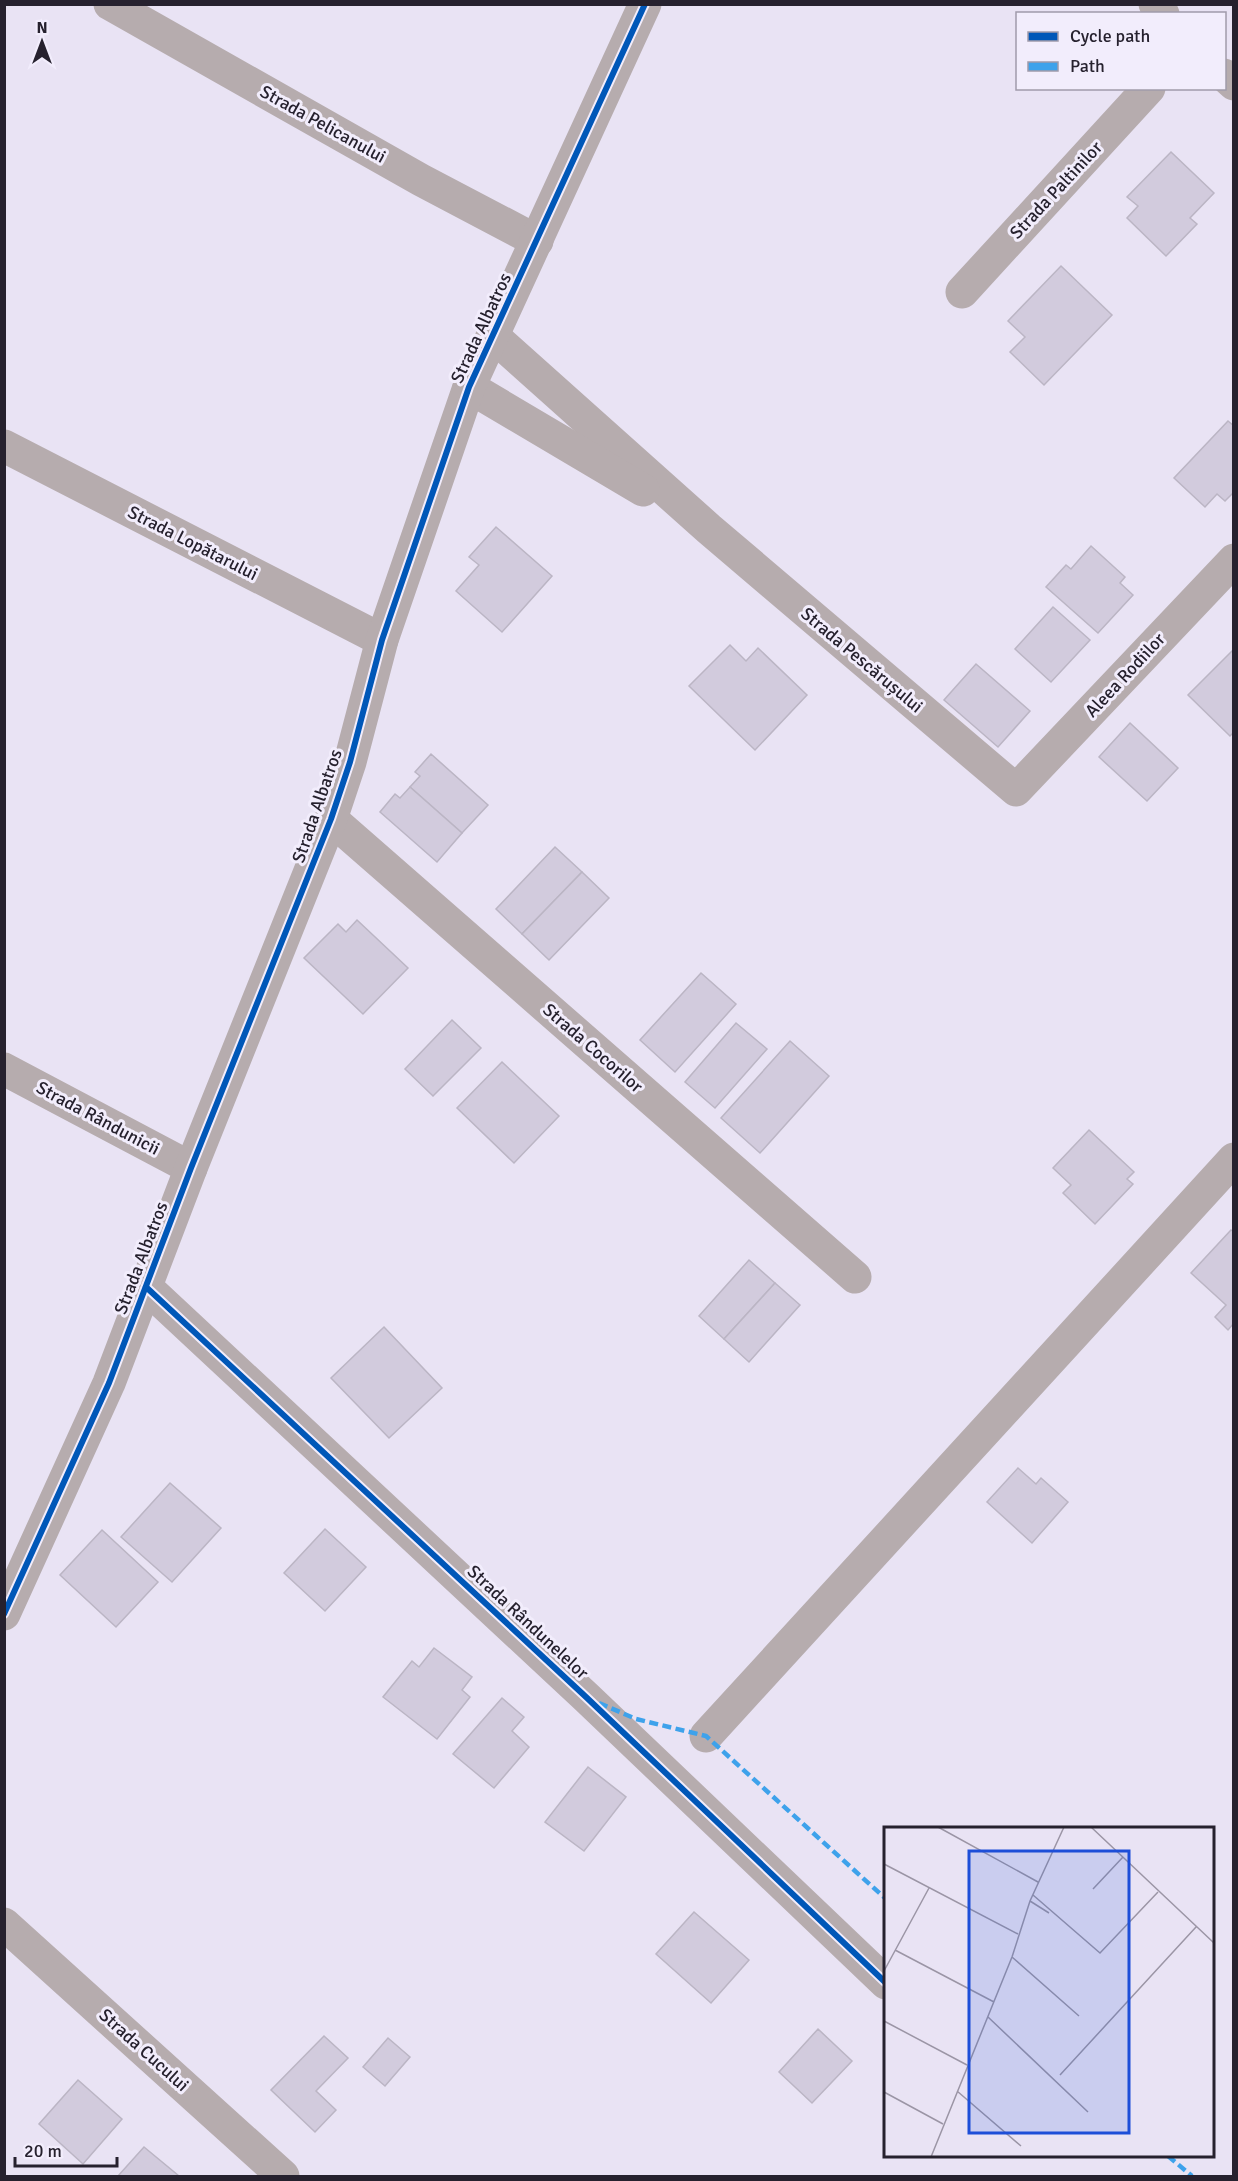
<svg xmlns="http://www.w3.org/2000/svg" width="1238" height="2181" viewBox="0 0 1238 2181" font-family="Signika,sans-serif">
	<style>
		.building { fill: #d2cbdd; stroke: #bbb5c4; stroke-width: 1.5 }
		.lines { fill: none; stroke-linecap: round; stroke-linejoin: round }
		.minor { stroke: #b6acae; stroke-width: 33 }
		.quiet { stroke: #3ea2eb; stroke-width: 4.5; stroke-dasharray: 9 4.5; stroke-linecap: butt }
		.cycleway-casing { stroke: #f2edfc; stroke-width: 10 }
		.cycleway { stroke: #0057b8; stroke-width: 6 }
		.labels { text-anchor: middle; stroke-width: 6; stroke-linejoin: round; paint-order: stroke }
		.street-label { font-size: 18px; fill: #26212e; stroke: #f2edfc }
		.inset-road { fill: none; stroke: #9b95a5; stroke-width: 1.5 }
		.view { fill: #1d4ed8; fill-opacity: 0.15; stroke: #1d4ed8; stroke-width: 3 }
		.inset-edge { fill: none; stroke: #26212e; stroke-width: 3 }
	</style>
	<rect width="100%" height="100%" fill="#e9e3f4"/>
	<g class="building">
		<polygon points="1171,152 1214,193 1190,218 1197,224 1166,256 1127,218 1138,206 1127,197"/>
		<polygon points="1061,266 1112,315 1044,385 1010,352 1025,337 1008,321"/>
		<polygon points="1228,421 1234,426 1234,492 1225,501 1217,494 1205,507 1174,478"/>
		<polygon points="496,527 552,576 502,632 456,591 479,565 469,557"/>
		<polygon points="1091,546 1125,577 1120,583 1133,595 1098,633 1046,587 1066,565 1071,569"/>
		<polygon points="1053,607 1090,640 1051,682 1015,649"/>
		<polygon points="730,645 746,661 758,648 807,695 755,750 689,686"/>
		<polygon points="1234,649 1234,732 1230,736 1188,695"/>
		<polygon points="976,664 1030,711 998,747 944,700"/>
		<polygon points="1130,723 1178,768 1147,801 1099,757"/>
		<polygon points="431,754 488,805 462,833 410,787 420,776 415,772"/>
		<polygon points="410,787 462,833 437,862 380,812 395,794 400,798"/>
		<polygon points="555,847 582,872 522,934 496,909"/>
		<polygon points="582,872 609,898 549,960 522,934"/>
		<polygon points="357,920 408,968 363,1014 304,958 338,924 346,932"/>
		<polygon points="701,973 736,1004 675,1072 640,1040"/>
		<polygon points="452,1020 481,1048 433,1096 405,1069"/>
		<polygon points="736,1023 767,1049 715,1108 685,1082"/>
		<polygon points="790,1041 829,1076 760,1153 721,1118"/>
		<polygon points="502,1062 559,1116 514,1163 457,1108"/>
		<polygon points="1089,1130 1134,1172 1127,1179 1133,1184 1095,1224 1063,1193 1071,1185 1053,1168"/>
		<polygon points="1231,1230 1234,1232 1234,1323 1228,1330 1215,1317 1226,1305 1191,1273"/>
		<polygon points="749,1260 775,1283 724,1339 699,1316"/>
		<polygon points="775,1283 800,1305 749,1362 724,1339"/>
		<polygon points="384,1327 442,1388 389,1438 331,1378"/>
		<polygon points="1018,1468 1036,1484 1041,1478 1068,1502 1032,1543 987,1502"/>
		<polygon points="170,1483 221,1528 172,1582 121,1537"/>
		<polygon points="325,1529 366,1567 325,1611 284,1573"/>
		<polygon points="102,1530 158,1582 116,1627 60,1575"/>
		<polygon points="434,1648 472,1677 462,1690 470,1697 437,1739 383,1697 412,1661 419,1667"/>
		<polygon points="502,1698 524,1717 512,1731 529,1747 494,1788 453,1754"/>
		<polygon points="588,1767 626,1797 584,1851 545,1822"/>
		<polygon points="694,1912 749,1960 711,2003 656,1954"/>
		<polygon points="818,2029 852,2061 812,2103 779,2072"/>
		<polygon points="324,2036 348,2058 316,2091 336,2110 315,2132 271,2090"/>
		<polygon points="388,2038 410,2057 385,2086 363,2067"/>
		<polygon points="78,2080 122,2119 83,2164 39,2124"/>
		<polygon points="144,2147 179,2176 118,2176"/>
	</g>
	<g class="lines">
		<g class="minor">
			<polyline points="110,4 421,180 537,241"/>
			<polyline points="1155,4 1163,14"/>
			<polyline points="1224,75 1234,84"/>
			<polyline points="962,292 1149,88"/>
			<polyline points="493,336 709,529 1016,790 1234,560"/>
			<polyline points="469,387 643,490"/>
			<polyline points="4,446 382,640"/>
			<polyline points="331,819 855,1277"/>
			<polyline points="4,1069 191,1168"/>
			<polyline points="146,1287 586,1697 886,1983"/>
			<polyline points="4,1614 109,1383 191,1168 331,819 350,762 382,640 469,387 645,4"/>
			<polyline points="706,1736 1234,1159"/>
			<polyline points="4,1924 283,2176"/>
		</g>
		<g class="quiet">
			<polyline points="599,1703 636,1719 706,1736 886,1899"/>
			<polyline points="1168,2156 1192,2176"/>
		</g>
		<g class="cycleway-casing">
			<g id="cycleway">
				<polyline points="146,1287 586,1697 886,1983"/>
				<polyline points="4,1614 109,1383 191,1168 331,819 350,762 382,640 469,387 645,4"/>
			</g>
		</g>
		<use href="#cycleway" class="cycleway"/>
	</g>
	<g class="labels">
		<g class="street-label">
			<text transform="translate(323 124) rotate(29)" y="6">Strada Pelicanului</text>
			<text transform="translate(1056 190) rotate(-47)" y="6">Strada Paltinilor</text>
			<text transform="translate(481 328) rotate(-65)" y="6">Strada Albatros</text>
			<text transform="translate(193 543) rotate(27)" y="6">Strada Lopătarului</text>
			<text transform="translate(862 660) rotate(40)" y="6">Strada Pescărușului</text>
			<text transform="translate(1125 675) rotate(-47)" y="6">Aleea Rodiilor</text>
			<text transform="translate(317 806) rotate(-71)" y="6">Strada Albatros</text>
			<text transform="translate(593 1048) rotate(41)" y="6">Strada Cocorilor</text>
			<text transform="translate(98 1118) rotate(28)" y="6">Strada Rândunicii</text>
			<text transform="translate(141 1258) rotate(-69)" y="6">Strada Albatros</text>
			<text transform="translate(528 1622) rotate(43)" y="6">Strada Rândunelelor</text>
			<text transform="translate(144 2050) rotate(42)" y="6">Strada Cucului</text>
		</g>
	</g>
	<g transform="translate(884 1827)">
		<rect width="330" height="330" fill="#e9e3f4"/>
		<path class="inset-road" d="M54,0L154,55M207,0L330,116M0,37L134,107M209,62L239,30M149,68L216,126L274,65M146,74L165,86M11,123L110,175M128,130L195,189M0,144L45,61M104,190L204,285M0,194L83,238M176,248L312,100M73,264L137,319M0,265L59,297M47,330L128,130L146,74L180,0"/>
		<path class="view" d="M85,24H245V306H85Z"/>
		<rect width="330" height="330" class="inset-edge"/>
	</g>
	<rect width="1238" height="2181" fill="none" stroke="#26212e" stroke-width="12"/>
	<rect x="1016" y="12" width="210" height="78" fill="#f2edfc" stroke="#a09baa" stroke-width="1.5"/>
	<rect x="1028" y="32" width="30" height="9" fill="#0057b8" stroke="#a09baa" stroke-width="1.5"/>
	<text x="1070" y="42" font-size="18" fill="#26212e">Cycle path</text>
	<rect x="1028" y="62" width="30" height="9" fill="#3ea2eb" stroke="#a09baa" stroke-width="1.5"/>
	<text x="1070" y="72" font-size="18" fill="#26212e">Path</text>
	<g transform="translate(42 42)" stroke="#f2edfc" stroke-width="4.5" paint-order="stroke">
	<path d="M0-4.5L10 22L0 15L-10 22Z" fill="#26212e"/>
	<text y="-9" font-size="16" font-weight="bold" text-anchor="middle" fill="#26212e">N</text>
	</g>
	<path d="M15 2157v9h102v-9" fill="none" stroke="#26212e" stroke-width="3"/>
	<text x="24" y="2157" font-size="18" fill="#26212e" stroke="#f2edfc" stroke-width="4.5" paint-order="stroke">20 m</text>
</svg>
